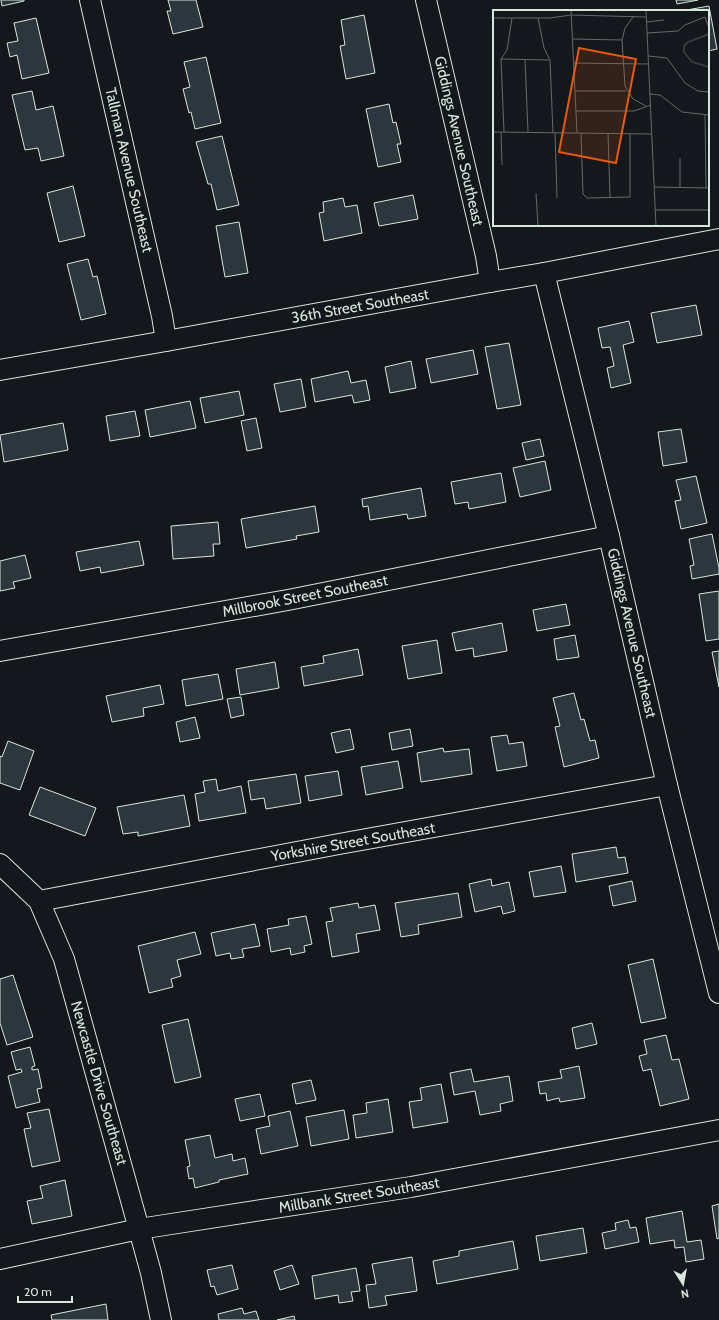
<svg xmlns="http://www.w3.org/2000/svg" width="719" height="1320" viewBox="0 0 719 1320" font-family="Cabin,sans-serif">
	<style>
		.building { fill: #2c363c; stroke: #d8e6dc }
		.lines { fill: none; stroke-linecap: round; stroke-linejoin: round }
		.minor-casing { stroke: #d8e6dc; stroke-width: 22 }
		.minor { stroke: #14181c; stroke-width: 20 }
		.labels { text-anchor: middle; stroke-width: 3; stroke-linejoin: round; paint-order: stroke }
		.street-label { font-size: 15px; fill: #d8e6dc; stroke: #14181c }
		.inset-river { fill: none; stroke: #363b3e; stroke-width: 2 }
		.inset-road { fill: none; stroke: #626a69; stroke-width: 1 }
		.view { fill: #e8590c; fill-opacity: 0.15; stroke: #e8590c; stroke-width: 2 }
		.inset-edge { fill: none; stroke: #d8e6dc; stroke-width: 2 }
	</style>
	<rect width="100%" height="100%" fill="#14181c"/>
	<g class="building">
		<polygon points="1,0 24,0 24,1 2,6"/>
		<polygon points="168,0 196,0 203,27 173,34 167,11 171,11"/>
		<polygon points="676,0 698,0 677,4"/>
		<polygon points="709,6 717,49 708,51 708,11 681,11"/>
		<polygon points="364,15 375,73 346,79 340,46 345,45 341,20"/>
		<polygon points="36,18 49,73 22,79 17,55 10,57 7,43 18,41 14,23"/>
		<polygon points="206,57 221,123 195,129 191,112 189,113 183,89 190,87 184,62"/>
		<polygon points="32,91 36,110 53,106 64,156 41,161 38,148 25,150 12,95"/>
		<polygon points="389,104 393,123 396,122 401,144 397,144 401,162 378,167 366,109"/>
		<polygon points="222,136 239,205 217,210 211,184 208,184 196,142"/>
		<polygon points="73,186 85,236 59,242 47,193"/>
		<polygon points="413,195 418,219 379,226 374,203"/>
		<polygon points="343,198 345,207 357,205 362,233 324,241 319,213 324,212 323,202"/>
		<polygon points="239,222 248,273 225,277 216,226"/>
		<polygon points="88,259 93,277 97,276 106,314 81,320 67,264"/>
		<polygon points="696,305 702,335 657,343 651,313"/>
		<polygon points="629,321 634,342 623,345 631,383 611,388 607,368 614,366 610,347 602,348 598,328"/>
		<polygon points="509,343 521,405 497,409 485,347"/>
		<polygon points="473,350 478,374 431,383 426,359"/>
		<polygon points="411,361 416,388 390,393 385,367"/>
		<polygon points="348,371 351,383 366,380 370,400 354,403 352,395 315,402 311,379"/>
		<polygon points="301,379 306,407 280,412 274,384"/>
		<polygon points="239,391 244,415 205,423 200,398"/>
		<polygon points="190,401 196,428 150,437 145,410"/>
		<polygon points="135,411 140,436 110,441 106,416"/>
		<polygon points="256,418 262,448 247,451 241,421"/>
		<polygon points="63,423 68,450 4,462 0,435"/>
		<polygon points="681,429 687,462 663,466 658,432"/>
		<polygon points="540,439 544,456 526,460 522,443"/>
		<polygon points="545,461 551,490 520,497 513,468"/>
		<polygon points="501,473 506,502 469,509 468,502 455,504 451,482"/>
		<polygon points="696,476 707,523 681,529 675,501 681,500 676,480"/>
		<polygon points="421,488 426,516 408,519 407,514 370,520 368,506 363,507 362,499"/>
		<polygon points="315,506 319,532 296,536 297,539 246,548 241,519"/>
		<polygon points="218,522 220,544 213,544 214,556 173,559 171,526"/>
		<polygon points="712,534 719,568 719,574 692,579 690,566 694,565 689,539"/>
		<polygon points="139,541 144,565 101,573 100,567 80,571 76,552"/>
		<polygon points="25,555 31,578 13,582 15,588 0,591 0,561"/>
		<polygon points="719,591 719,639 706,641 699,594"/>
		<polygon points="566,604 570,625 537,631 533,610"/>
		<polygon points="502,623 507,651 474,657 473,648 456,651 452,633"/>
		<polygon points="575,635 579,657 557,660 554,639"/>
		<polygon points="437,640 442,673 408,679 402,646"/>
		<polygon points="358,649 363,675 304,686 301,667 324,663 323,656"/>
		<polygon points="719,651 719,687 712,652"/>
		<polygon points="275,662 279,688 240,695 236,669"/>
		<polygon points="218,674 223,699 186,706 182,680"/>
		<polygon points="160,685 164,704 143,708 144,716 112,722 106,696"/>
		<polygon points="574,693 581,720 584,719 590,741 595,740 599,758 564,767 555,727 560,726 553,698"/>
		<polygon points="241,697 244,715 231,718 227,699"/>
		<polygon points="195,717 200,738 180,742 176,722"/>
		<polygon points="350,729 354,749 336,753 331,733"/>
		<polygon points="410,729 413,746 392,750 389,733"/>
		<polygon points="507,735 509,744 523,742 527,766 497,771 491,737"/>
		<polygon points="8,741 34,751 20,790 0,783 0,756 2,757"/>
		<polygon points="443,748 444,752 469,749 472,774 421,782 417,753"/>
		<polygon points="398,761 403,788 366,795 361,767"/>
		<polygon points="338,771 342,795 309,801 305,776"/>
		<polygon points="296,774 301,803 266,809 264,798 251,800 248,781"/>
		<polygon points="216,779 218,791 241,786 246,813 199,821 195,794 205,792 203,781"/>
		<polygon points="40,787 96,808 85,836 29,815"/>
		<polygon points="184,795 190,826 138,836 138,832 123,834 117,807"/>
		<polygon points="616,847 618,858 625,857 628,873 576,882 572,854"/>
		<polygon points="561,866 566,892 534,897 529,872"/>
		<polygon points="491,879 492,886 509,882 515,911 503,914 501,906 475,912 469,884"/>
		<polygon points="632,881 636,901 613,906 609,886"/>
		<polygon points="458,893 462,917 418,925 419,934 401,937 395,903"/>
		<polygon points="358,903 359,908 375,905 380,930 356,934 359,952 332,957 326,922 333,921 330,908"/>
		<polygon points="306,916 312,944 304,946 305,952 291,955 290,948 271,952 267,929 289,925 288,919"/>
		<polygon points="255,924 260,946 242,949 244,957 231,959 230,953 216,956 211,933"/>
		<polygon points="195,932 201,954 177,960 181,976 171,979 173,987 149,993 138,946"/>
		<polygon points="653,959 666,1018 641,1023 628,965"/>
		<polygon points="13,975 33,1037 7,1045 0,1023 0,979"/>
		<polygon points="188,1019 201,1077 175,1083 162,1025"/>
		<polygon points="592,1023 597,1044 576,1049 572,1028"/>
		<polygon points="666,1035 672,1060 679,1059 689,1099 660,1106 651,1069 643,1071 639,1056 647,1054 644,1040"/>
		<polygon points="30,1047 35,1066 32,1067 32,1070 38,1069 42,1088 37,1089 40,1102 16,1108 8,1076 22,1072 21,1069 16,1070 11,1052"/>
		<polygon points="579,1066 585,1098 560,1102 559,1098 547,1101 546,1093 540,1094 538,1082 562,1078 560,1070"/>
		<polygon points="471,1069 474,1082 509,1076 513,1101 500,1104 501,1111 480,1115 475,1091 454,1095 450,1073"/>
		<polygon points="311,1080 316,1100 296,1104 292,1084"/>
		<polygon points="441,1084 448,1122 413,1128 409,1102 422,1100 420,1088"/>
		<polygon points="260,1094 265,1116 240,1121 235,1099"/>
		<polygon points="388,1099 393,1132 356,1138 353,1115 367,1113 366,1103"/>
		<polygon points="49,1109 60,1161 32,1167 24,1129 31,1128 27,1113"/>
		<polygon points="344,1110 349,1139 311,1146 306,1117"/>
		<polygon points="290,1111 298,1146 261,1154 256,1129 270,1126 268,1116"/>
		<polygon points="210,1135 215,1158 232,1154 233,1161 245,1158 248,1174 219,1180 219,1182 195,1188 193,1178 189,1179 187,1167 190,1166 185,1140"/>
		<polygon points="65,1180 72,1216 32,1224 27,1201 43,1198 40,1186"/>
		<polygon points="719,1204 719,1238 717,1239 712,1206"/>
		<polygon points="682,1211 687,1242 701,1240 704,1259 686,1262 684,1247 675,1248 674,1240 650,1244 646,1218"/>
		<polygon points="628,1220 630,1228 636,1227 639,1242 605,1249 602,1233 616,1230 615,1223"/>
		<polygon points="583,1228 587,1253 540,1261 536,1236"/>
		<polygon points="513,1241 518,1269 437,1284 433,1261 459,1256 459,1251"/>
		<polygon points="412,1257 417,1291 385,1296 387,1305 369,1308 366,1285 376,1284 372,1264"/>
		<polygon points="232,1265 238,1289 217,1295 214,1286 211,1287 207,1270"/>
		<polygon points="292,1265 299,1284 280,1290 274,1271"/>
		<polygon points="356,1268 360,1291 351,1292 353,1301 339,1303 338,1295 315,1299 312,1276"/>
		<polygon points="106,1304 108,1320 52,1320 51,1315"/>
		<polygon points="242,1308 244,1314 256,1311 259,1320 219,1320 218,1314"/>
		<polygon points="294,1316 295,1320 277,1320"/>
	</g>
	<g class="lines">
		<g class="minor-casing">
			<g id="minor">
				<polyline points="90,0 162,316 166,341"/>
				<polyline points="426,0 486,256 490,282"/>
				<polyline points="544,273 609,536 667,785 719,993"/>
				<polyline points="0,370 166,341 490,282 544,273 719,239"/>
				<polyline points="0,651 288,600 609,536"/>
				<polyline points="0,864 39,901 64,959 139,1229 151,1273 161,1320"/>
				<polyline points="39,901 339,844 667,785"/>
				<polyline points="0,1259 139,1229 411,1187 719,1130"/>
			</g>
		</g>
		<use href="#minor" class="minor"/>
	</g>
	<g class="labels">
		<g class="street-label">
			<text transform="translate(459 141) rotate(77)" y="5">Giddings Avenue Southeast</text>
			<text transform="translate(129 170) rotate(77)" y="5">Tallman Avenue Southeast</text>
			<text transform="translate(360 306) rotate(-10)" y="5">36th Street Southeast</text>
			<text transform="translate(305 596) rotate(-11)" y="5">Millbrook Street Southeast</text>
			<text transform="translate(632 633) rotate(77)" y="5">Giddings Avenue Southeast</text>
			<text transform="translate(353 842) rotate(-10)" y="5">Yorkshire Street Southeast</text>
			<text transform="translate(99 1083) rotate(74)" y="5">Newcastle Drive Southeast</text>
			<text transform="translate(359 1195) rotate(-9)" y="5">Millbank Street Southeast</text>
		</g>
	</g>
	<g transform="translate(493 10)">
		<rect width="216" height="216" fill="#14181c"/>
		<path class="inset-river" d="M216,24L195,32L191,36V42L199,52L216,57"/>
		<path class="inset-road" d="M78,0L84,123M153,0L163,216M140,7L132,18L129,30L132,76L140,89L153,96M0,8H57L78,5L153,7M45,8L51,38L57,50L60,123M153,12L171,10M154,23L185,21L192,15L212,7L216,18M80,29L129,30M155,46L174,48L192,73L205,81L216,82M8,49L56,50M32,49L35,122M81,53L155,54M82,81H133M157,84L167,85L189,102L216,105M83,101H141L158,95M212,105L213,178M0,122L159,124M8,122L9,155M11,122L8,49L14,40L19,8M62,123L64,188M88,123L90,184L94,188L137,187V124M115,123L117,187M187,148V177M161,177L216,178M43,183L45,216M163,200H216"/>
		<path class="view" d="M86,38L143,49L123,153L66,142Z"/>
		<rect width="216" height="216" class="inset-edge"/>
	</g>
	<g transform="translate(683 1284) rotate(169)" stroke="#14181c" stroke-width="3" paint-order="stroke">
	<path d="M0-3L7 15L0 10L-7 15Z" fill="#d8e6dc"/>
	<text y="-6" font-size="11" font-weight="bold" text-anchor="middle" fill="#d8e6dc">N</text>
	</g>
	<path d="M18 1296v6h54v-6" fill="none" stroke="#d8e6dc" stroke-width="2"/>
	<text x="24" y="1296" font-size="12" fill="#d8e6dc" stroke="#14181c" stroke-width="3" paint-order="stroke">20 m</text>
</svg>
